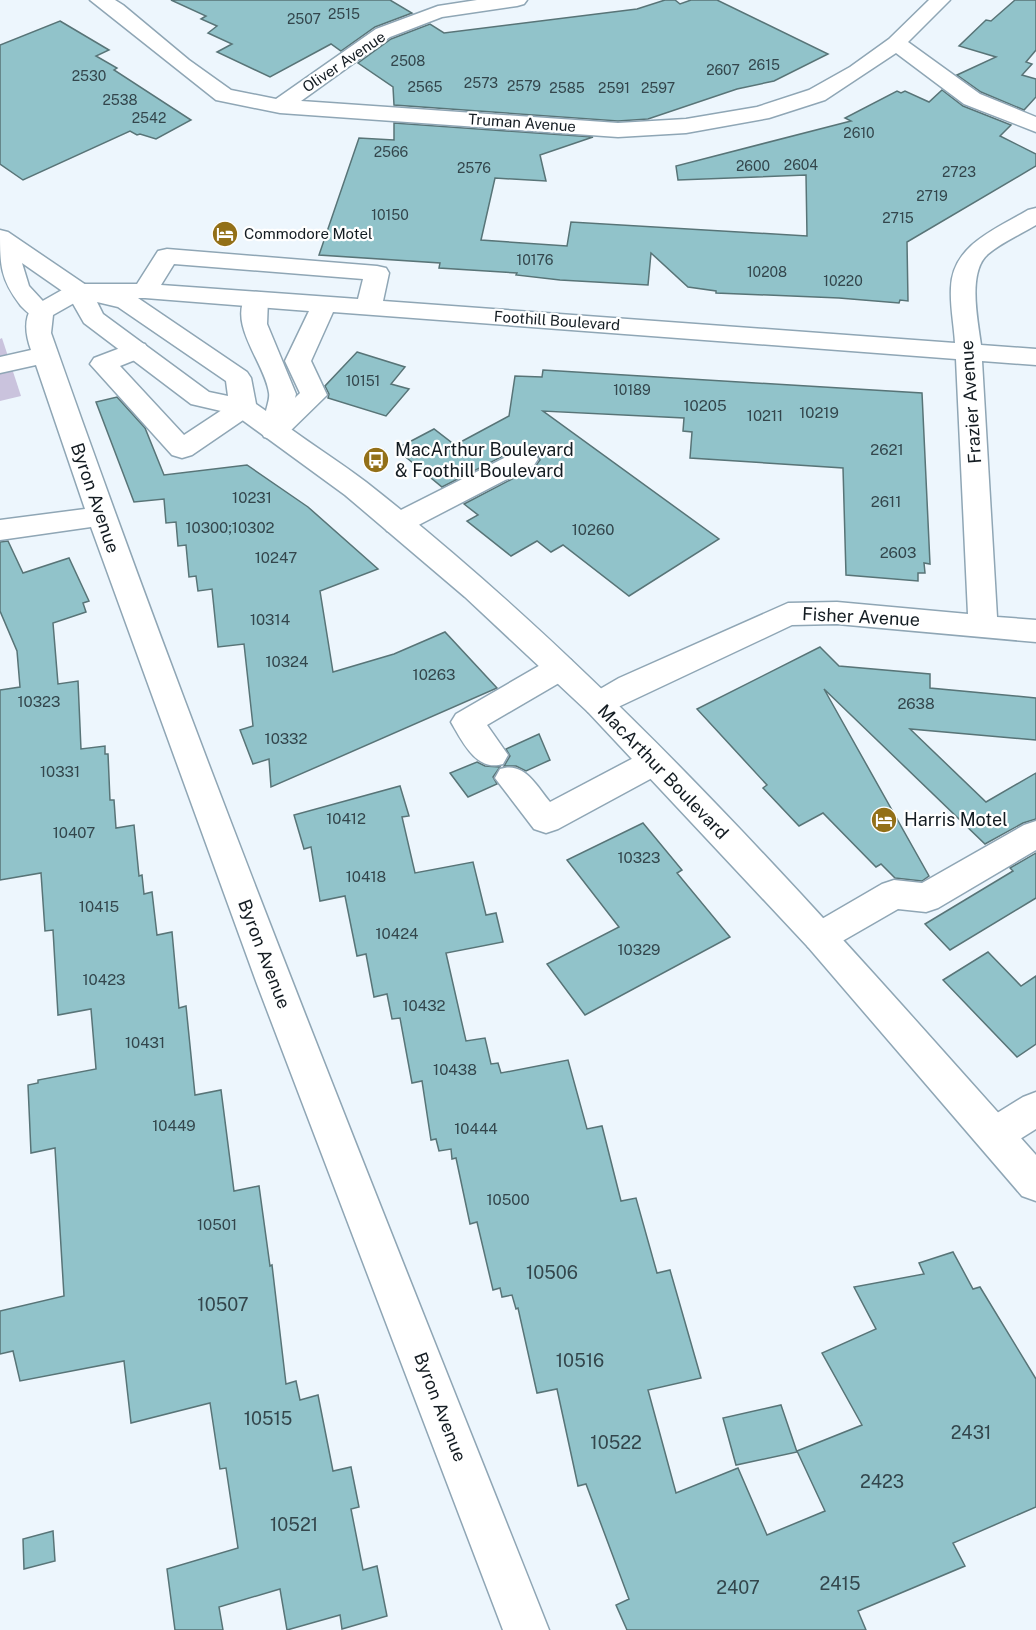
<svg xmlns="http://www.w3.org/2000/svg" width="1036" height="1630" viewBox="0 0 1036 1630" font-family="'Public Sans',sans-serif">
	<style>
		.green { fill: #cac3dd }
		.building { fill: #91c3ca; stroke: #587477; stroke-width: 1.5 }
		.lines { fill: none; stroke-linecap: round; stroke-linejoin: round }
		.minor-casing { stroke: #8fa6b5; stroke-width: 3 }
		.major-casing { stroke: #8fa6b5; stroke-width: 3 }
		.minor { fill: #fff; fill-rule: evenodd }
		.major { fill: #fff; fill-rule: evenodd }
		.labels { text-anchor: middle; stroke-width: 4.5; stroke-linejoin: round; paint-order: stroke }
		.far-number-label { font-size: 14px; fill: #33464c }
		.far-street-label { font-size: 15px; fill: #141c22; stroke: #fff }
		.far-poi-label { font-size: 15px; fill: #141c22; stroke: #fff; text-anchor: start }
		.number-label { font-size: 15px; fill: #33464c }
		.street-label { font-size: 18px; fill: #141c22; stroke: #fff }
		.poi-label { font-size: 18px; fill: #141c22; stroke: #fff; text-anchor: start }
		.near-number-label { font-size: 18px; fill: #33464c }
	</style>
	<rect width="100%" height="100%" fill="#edf6fd"/>
	<polygon class="green" points="2,338 21,396 0,401 0,339"/>
	<g class="building">
		<polygon points="171,0 390,0 412,13 375,27 341,51 331,44 270,77 217,52 232,44 208,33 217,26 201,19 206,16"/>
		<polygon points="665,0 675,0 680,4 691,0 717,0 828,54 774,81 737,89 648,119 618,121 394,105 393,87 358,63 391,39 430,24 444,33 637,9"/>
		<polygon points="1015,0 1036,0 1036,50 1026,62 1032,64 1022,75 1036,79 1036,97 1024,110 981,92 957,75 996,57 959,46 986,20 991,21"/>
		<polygon points="60,21 109,50 96,56 117,68 114,70 191,120 156,139 140,134 137,135 130,131 23,180 0,164 0,45"/>
		<polygon points="942,90 963,106 1011,125 1000,136 1036,154 1036,166 907,242 908,301 900,300 899,303 839,298 716,293 716,291 688,287 651,253 648,285 560,280 516,275 517,273 439,268 440,263 319,255 359,138 394,140 394,123 593,137 540,155 546,181 495,178 481,240 567,246 571,222 807,236 806,175 678,180 676,166 851,121 845,118 897,91 901,93 905,91 929,102"/>
		<polygon points="357,352 405,367 391,384 409,389 386,416 328,398 329,394 325,386"/>
		<polygon points="543,370 922,393 930,564 924,563 925,573 918,573 918,581 846,575 843,468 690,458 692,432 683,431 684,418 543,411 719,539 629,596 563,545 551,552 537,541 511,556 467,521 478,515 464,504 535,467 540,460 536,452 525,448 513,451 442,487 396,449 434,429 455,445 509,416 515,376 542,377"/>
		<polygon points="117,397 145,428 164,475 247,465 308,507 378,569 320,591 333,672 394,654 445,632 497,688 271,787 269,759 253,764 240,730 253,726 244,644 218,647 212,589 198,591 196,576 189,577 186,545 178,546 176,522 166,523 164,499 134,502 96,402"/>
		<polygon points="8,541 23,573 69,558 89,601 83,603 86,612 53,623 58,684 78,681 81,749 105,746 105,754 108,754 110,800 114,800 116,828 134,825 139,876 142,875 144,894 152,892 157,935 172,932 179,1008 186,1006 195,1095 221,1090 234,1191 259,1186 270,1266 272,1265 286,1384 296,1381 300,1400 318,1395 333,1471 351,1467 359,1507 351,1509 363,1570 377,1566 387,1616 342,1629 340,1615 287,1630 280,1589 219,1607 223,1630 175,1630 167,1569 238,1548 226,1468 220,1469 210,1403 131,1423 124,1361 20,1381 13,1351 0,1354 0,1311 64,1296 55,1148 31,1153 28,1085 38,1083 38,1080 96,1069 91,1009 58,1015 53,930 45,931 41,873 0,880 0,690 20,687 17,651 0,611 0,542"/>
		<polygon points="820,647 839,666 930,674 930,688 1036,698 1036,740 910,729 986,802 1036,773 1036,819 1023,823 985,844 824,689 929,876 922,881 895,878 881,864 876,867 823,813 799,826 763,788 767,785 697,709"/>
		<polygon points="539,734 550,760 526,771 516,766 504,766 510,756 506,749"/>
		<polygon points="477,762 485,766 500,767 493,777 497,784 468,797 450,773"/>
		<polygon points="400,786 409,816 402,817 415,873 473,862 486,915 496,913 503,942 446,953 466,1041 485,1038 491,1064 498,1063 501,1073 568,1060 587,1129 602,1126 621,1201 636,1198 657,1273 670,1270 701,1378 648,1390 676,1493 738,1468 767,1535 825,1511 797,1451 862,1425 822,1353 876,1329 854,1287 924,1274 919,1263 953,1252 973,1289 980,1287 1036,1379 1036,1507 953,1543 965,1566 858,1611 866,1630 627,1630 616,1605 629,1599 586,1484 578,1486 557,1389 537,1393 518,1308 516,1309 512,1295 502,1297 500,1288 493,1290 477,1222 470,1224 456,1158 452,1159 451,1149 439,1151 436,1139 431,1140 422,1081 412,1083 400,1018 392,1019 387,994 374,997 366,954 357,956 345,896 320,901 311,847 304,849 294,815"/>
		<polygon points="643,823 682,870 677,873 730,937 585,1015 547,964 619,927 567,860"/>
		<polygon points="1036,853 1036,898 950,950 925,924 1013,871 1010,868"/>
		<polygon points="988,952 1021,986 1036,976 1036,1044 1017,1057 943,980"/>
		<polygon points="781,1405 797,1452 736,1465 723,1418"/>
		<polygon points="53,1531 55,1561 24,1569 23,1539"/>
	</g>
	<g class="lines">
		<g class="minor-casing">
			<g id="minor">
				<polygon points="90,0 115,0 123,5 189,60 231,90 276,99 376,29 438,6 477,0 527,0 524,4 517,6 442,17 390,37 301,101 618,123 686,119 757,107 809,90 850,67 889,39 929,0 950,0 908,42 980,94 1036,117 1036,132 964,104 896,53 825,100 769,118 686,133 618,137 280,113 216,100"/>
				<path d="M1036,208V225C1021,234 1001,243 988,254C967,272 978,321 981,345L1036,349V365L982,361L997,617L1036,620V642L837,624L792,625L599,716L588,712L583,704L588,696L619,678L788,603L837,602L968,614L956,359L333,312L311,361L327,395L284,437L274,440L264,437L261,431L300,393L285,361L309,311L145,298H83L53,315L51,333C204,770 378,1199 549,1630H503L257,984L91,527L0,540V520L85,509L36,365L0,373V357L31,350C26,336 23,320 32,307L69,286L78,284H137L158,251L167,249L377,266L386,268L389,273L383,301L955,343C954,325 950,306 951,288C952,245 996,229 1028,210ZM174,264L363,279L358,299L161,285Z"/>
				<polygon points="136,342 145,344 149,350 145,356 120,366 184,435 234,402 243,400 252,402 256,408 252,414 192,455 182,458 172,455 90,364 94,358"/>
				<polygon points="524,450 534,453 538,459 534,465 407,531 397,534 387,531 383,524 387,517 514,453"/>
				<path d="M560,657L571,660L575,668L571,676L487,725L508,755L503,764C477,772 463,743 451,722L456,714L549,660Z"/>
				<path d="M654,750L665,753L670,762L665,771L558,829L546,833L534,829L495,778L500,769C524,761 536,785 550,802L643,753Z"/>
				<polygon points="1036,821 1036,850 938,908 926,912 898,909 832,947 820,952 808,947 803,937 808,927 882,884 894,880 922,883 1024,825"/>
				<polygon points="1036,1092 1036,1129 1007,1147 994,1152 981,1147 975,1135 981,1123 1023,1097"/>
			</g>
		</g>
		<g class="major-casing">
			<path id="major" d="M0,230L8,232L86,285L135,296L247,372L251,378L256,404L266,411C267,406 270,398 269,393C265,363 227,324 247,294L256,292L265,294L268,299L267,324L296,394L288,427C314,446 341,463 366,482C616,678 825,919 1036,1155V1201L1022,1196L808,947L588,712L465,597L345,495L234,414L191,404L84,323L68,295L22,263L29,286L53,312L50,317C36,321 31,316 21,306C0,279 0,265 0,230ZM97,302L118,307L226,381L228,396L209,392L103,314Z"/>
		</g>
		<use href="#minor" class="minor"/>
		<use href="#major" class="major"/>
	</g>
	<defs>
		<g id="hotel-disc" transform="scale(1.35)"><circle r="9.5" fill="#937018" stroke="#fff"/><path d="M-6-4.5h1.5V1H6V5H4.5V3h-9V5H-6ZM-4 0a1.8 1.8 0 1 1 3.6 0ZM.5 0V-2.5h3Q6-2.5 6 0Z" fill="#fff"/></g>
		<g id="bus-disc" transform="scale(1.35)"><circle r="9.5" fill="#937018" stroke="#fff"/><path d="M-5-6H5V4H4V6H2V4H-2V6H-4V4H-5ZM-3.5-4V0h7V-4ZM-3.5 1.2v1.5H-2V1.2ZM2 1.2v1.5H3.5V1.2Z" fill="#fff"/></g>
	</defs>
	<g fill-rule="evenodd">
		<use href="#hotel-disc" x="225" y="234"/>
		<use href="#bus-disc" x="376" y="460"/>
		<use href="#hotel-disc" x="884" y="820"/>
	</g>
	<g class="labels">
		<g class="far-number-label">
			<text x="344" y="19">2515</text>
			<text x="304" y="24">2507</text>
			<text x="408" y="66">2508</text>
			<text x="764" y="70">2615</text>
			<text x="723" y="75">2607</text>
			<text x="89" y="81">2530</text>
			<text x="481" y="88">2573</text>
			<text x="524" y="91">2579</text>
			<text x="425" y="92">2565</text>
			<text x="567" y="93">2585</text>
			<text x="614" y="93">2591</text>
			<text x="658" y="93">2597</text>
			<text x="120" y="105">2538</text>
			<text x="149" y="123">2542</text>
			<text x="859" y="138">2610</text>
			<text x="391" y="157">2566</text>
			<text x="801" y="170">2604</text>
			<text x="753" y="171">2600</text>
			<text x="474" y="173">2576</text>
			<text x="959" y="177">2723</text>
			<text x="932" y="201">2719</text>
			<text x="390" y="220">10150</text>
			<text x="898" y="223">2715</text>
			<text x="535" y="265">10176</text>
			<text x="767" y="277">10208</text>
			<text x="843" y="286">10220</text>
			<text x="363" y="386">10151</text>
			<text x="632" y="395">10189</text>
		</g>
		<g class="far-street-label">
			<text transform="translate(344 62) rotate(-34)" y="5">Oliver Avenue</text>
			<text transform="translate(522 123) rotate(4)" y="5">Truman Avenue</text>
			<text transform="translate(557 321) rotate(4)" y="5">Foothill Boulevard</text>
		</g>
		<g class="far-poi-label">
			<text x="244" y="239">Commodore Motel</text>
		</g>
		<g class="number-label">
			<text x="705" y="411">10205</text>
			<text x="819" y="418">10219</text>
			<text x="765" y="421">10211</text>
			<text x="887" y="455">2621</text>
			<text x="252" y="503">10231</text>
			<text x="886" y="507">2611</text>
			<text x="230" y="533">10300;10302</text>
			<text x="593" y="535">10260</text>
			<text x="898" y="558">2603</text>
			<text x="276" y="563">10247</text>
			<text x="270" y="625">10314</text>
			<text x="287" y="667">10324</text>
			<text x="434" y="680">10263</text>
			<text x="39" y="707">10323</text>
			<text x="916" y="709">2638</text>
			<text x="286" y="744">10332</text>
			<text x="60" y="777">10331</text>
			<text x="346" y="824">10412</text>
			<text x="74" y="838">10407</text>
			<text x="639" y="863">10323</text>
			<text x="366" y="882">10418</text>
			<text x="99" y="912">10415</text>
			<text x="397" y="939">10424</text>
			<text x="639" y="955">10329</text>
			<text x="104" y="985">10423</text>
			<text x="424" y="1011">10432</text>
			<text x="145" y="1048">10431</text>
			<text x="455" y="1075">10438</text>
			<text x="174" y="1131">10449</text>
			<text x="476" y="1134">10444</text>
			<text x="508" y="1205">10500</text>
			<text x="217" y="1230">10501</text>
		</g>
		<g class="street-label">
			<text transform="translate(971 402) rotate(-94)" y="6">Frazier Avenue</text>
			<text transform="translate(95 498) rotate(71)" y="6">Byron Avenue</text>
			<text transform="translate(861 617) rotate(3)" y="6">Fisher Avenue</text>
			<text transform="translate(663 772) rotate(46)" y="6">MacArthur Boulevard</text>
			<text transform="translate(264 954) rotate(69)" y="6">Byron Avenue</text>
			<text transform="translate(440 1407) rotate(69)" y="6">Byron Avenue</text>
		</g>
		<g class="poi-label">
			<text x="395" y="456">MacArthur Boulevard<tspan x="395" dy="21">&amp; Foothill Boulevard</tspan></text>
			<text x="904" y="826">Harris Motel</text>
		</g>
		<g class="near-number-label">
			<text x="552" y="1279">10506</text>
			<text x="223" y="1311">10507</text>
			<text x="580" y="1367">10516</text>
			<text x="268" y="1425">10515</text>
			<text x="971" y="1439">2431</text>
			<text x="616" y="1449">10522</text>
			<text x="882" y="1488">2423</text>
			<text x="294" y="1531">10521</text>
			<text x="840" y="1590">2415</text>
			<text x="738" y="1594">2407</text>
		</g>
	</g>
</svg>
